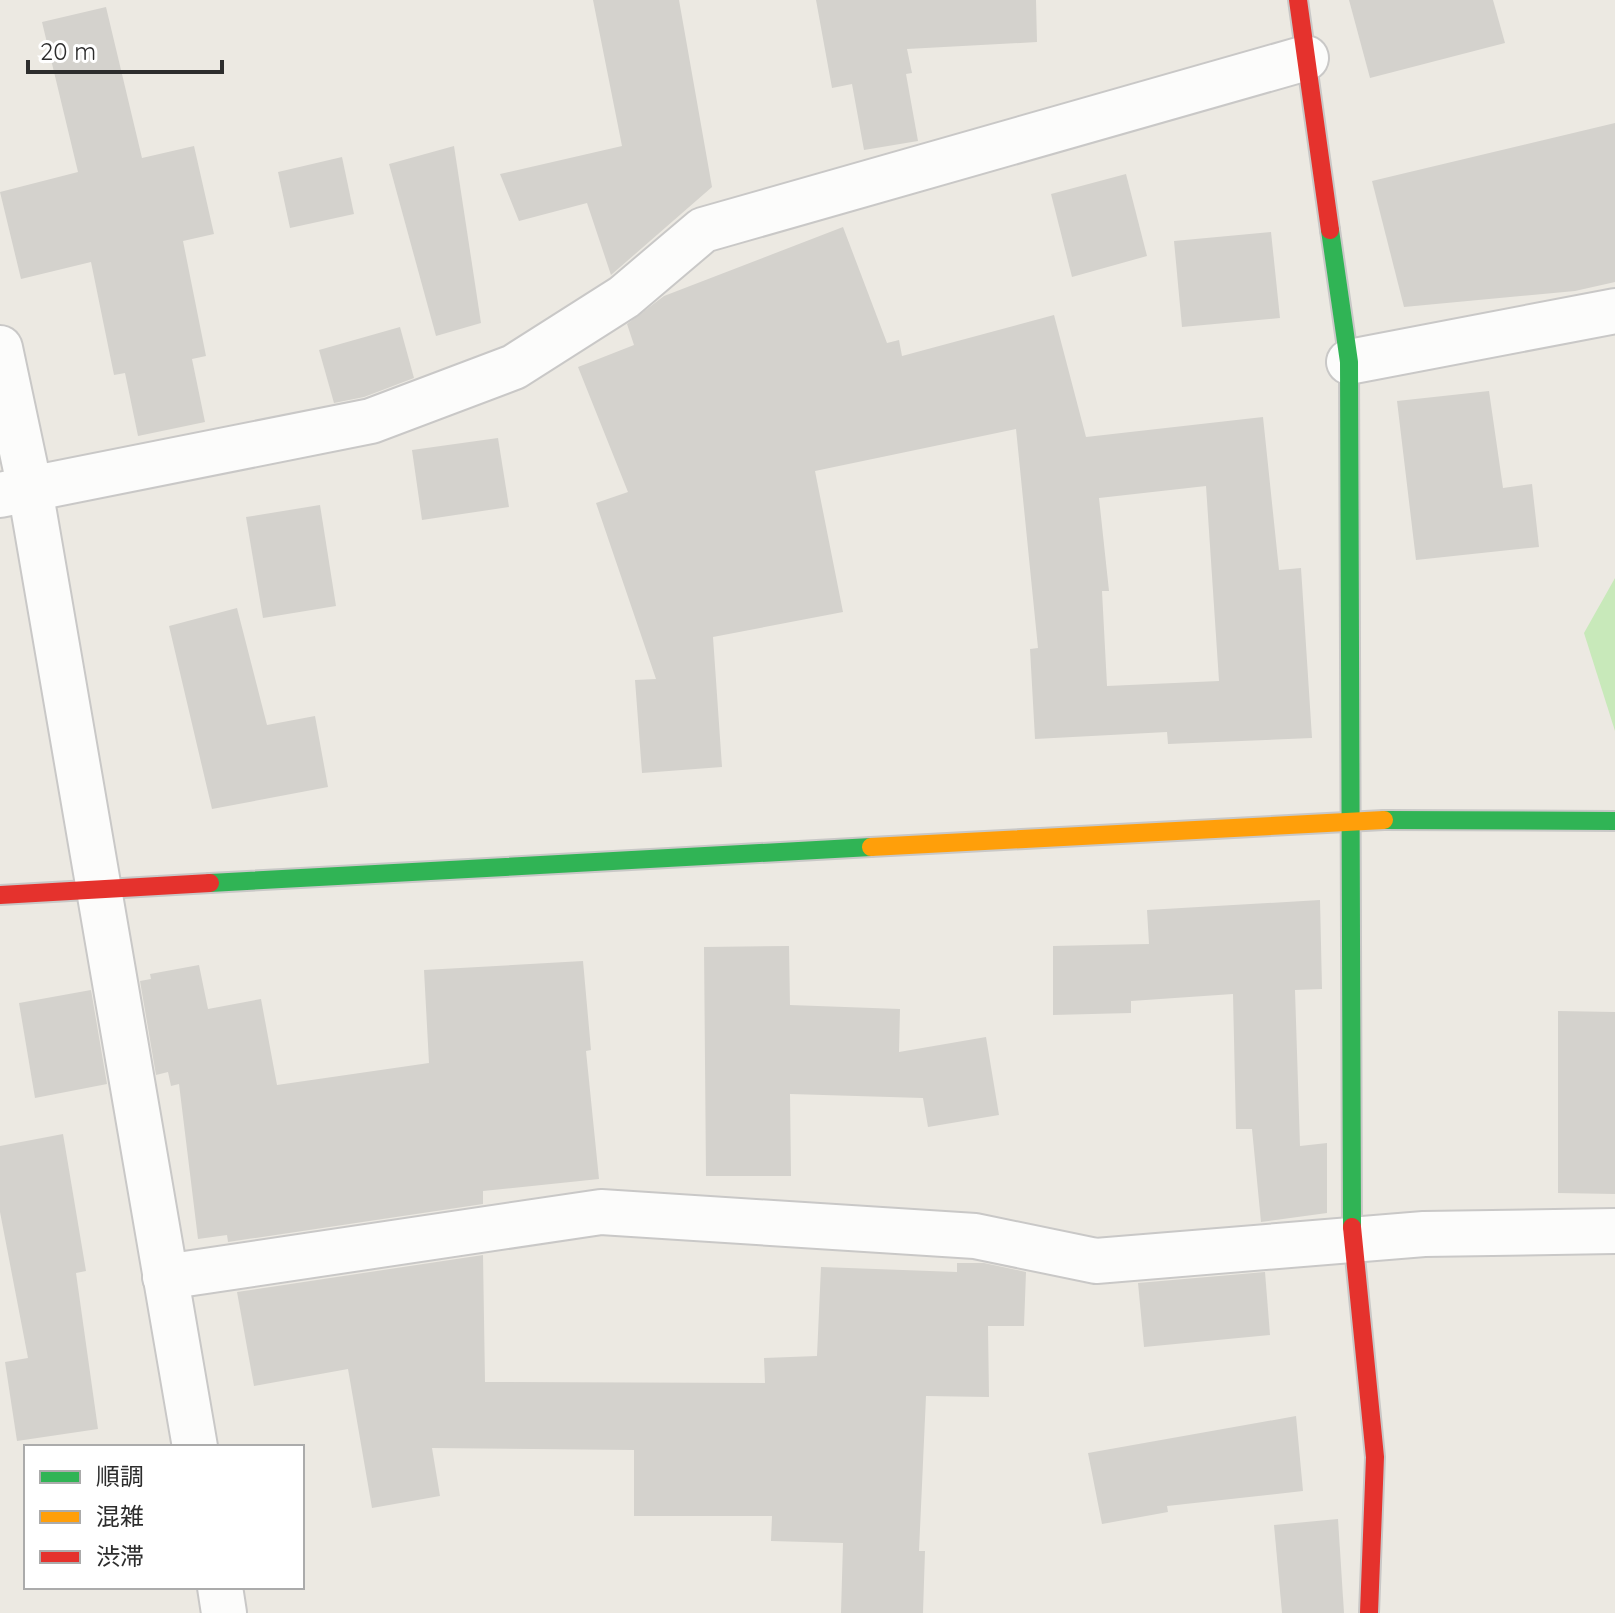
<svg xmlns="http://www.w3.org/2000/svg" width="1615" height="1613" viewBox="0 0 1615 1613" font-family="Quicksand,'Noto Sans JP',sans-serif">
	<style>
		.green { fill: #c8e9ba }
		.building { fill: #d4d2cd; fill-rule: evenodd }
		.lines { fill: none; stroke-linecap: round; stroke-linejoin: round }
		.street-casing { stroke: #c9c8c7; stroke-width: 48 }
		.fast-casing { stroke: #c9c8c7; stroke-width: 22 }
		.slow-casing { stroke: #c9c8c7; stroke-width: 22 }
		.jam-casing { stroke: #c9c8c7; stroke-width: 22 }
		.street { stroke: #fcfcfb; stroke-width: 44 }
		.fast { stroke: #30b455; stroke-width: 18 }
		.slow { stroke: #ff9f0a; stroke-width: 18 }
		.jam { stroke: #e5322d; stroke-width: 18 }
	</style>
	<rect width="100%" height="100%" fill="#ece9e2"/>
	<polygon class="green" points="1615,578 1615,731 1584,633"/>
	<g class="building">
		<polygon points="593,0 679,0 712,187 611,275 587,203 519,221 500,174 622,146"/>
		<polygon points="816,0 1036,0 1037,42 907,49 912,73 906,74 918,141 864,150 852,84 832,88"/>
		<polygon points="1349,0 1493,0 1505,43 1370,78"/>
		<polygon points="106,7 142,158 194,146 214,234 183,241 206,356 192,359 205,422 138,436 125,373 114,375 91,262 21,279 0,192 78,172 42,22"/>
		<polygon points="1615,123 1615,282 1575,291 1404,307 1372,181"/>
		<polygon points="454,146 481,323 436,336 389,164"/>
		<polygon points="342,157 354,214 290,228 278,172"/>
		<polygon points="1126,174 1147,256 1072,277 1051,194"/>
		<path d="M843,227L887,343L899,340L902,356L1054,315L1086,437L1263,417L1279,570L1301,568L1312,738L1168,744L1167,732L1035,739L1030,649L1038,648L1016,429L815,471L843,612L713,637L722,767L642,773L635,680L656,679L596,503L628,492L578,367L634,345L627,324L664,296ZM1206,486L1219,681L1107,686L1102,591H1109L1099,498Z"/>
		<polygon points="1271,232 1280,318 1182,327 1174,241"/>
		<polygon points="400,327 414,378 364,397 334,403 319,350"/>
		<polygon points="1489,391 1503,488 1532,484 1539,547 1416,560 1397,401"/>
		<polygon points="498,438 509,507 422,520 412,450"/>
		<polygon points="320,505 336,606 263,618 246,517"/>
		<polygon points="237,608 267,725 315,716 328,787 212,809 169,626"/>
		<polygon points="1320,900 1322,989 1295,990 1300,1146 1327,1143 1327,1213 1261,1222 1252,1129 1236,1129 1233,994 1131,1001 1131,1013 1053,1015 1053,946 1149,944 1147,910"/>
		<polygon points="789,946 790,1005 900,1009 899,1052 986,1037 999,1115 928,1127 923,1098 790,1094 791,1176 706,1176 704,947"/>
		<polygon points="583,961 591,1050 586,1051 599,1179 483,1191 483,1204 228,1242 227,1235 198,1239 179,1084 171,1086 168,1072 156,1075 140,981 151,979 150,974 199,965 208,1009 261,999 277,1085 429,1063 424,970"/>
		<polygon points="91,990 107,1084 35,1098 19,1003"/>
		<polygon points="1558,1011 1615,1012 1615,1194 1558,1193"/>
		<polygon points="63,1134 86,1271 76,1273 98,1429 17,1441 5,1362 28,1358 0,1212 0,1146"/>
		<polygon points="483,1255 485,1382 765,1383 764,1358 817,1356 821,1267 957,1272 957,1263 984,1263 1026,1272 1024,1326 988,1326 989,1397 926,1396 919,1551 925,1551 923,1613 841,1613 843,1543 771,1541 772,1516 634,1516 634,1450 432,1448 440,1496 372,1508 348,1369 254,1386 237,1292"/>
		<polygon points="1265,1272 1270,1335 1144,1347 1138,1283"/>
		<polygon points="1296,1416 1303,1491 1167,1506 1168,1512 1102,1524 1088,1453"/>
		<polygon points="1338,1519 1344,1613 1282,1613 1274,1525"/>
	</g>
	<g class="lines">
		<g class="street-casing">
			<g id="street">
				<polyline points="0,348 30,489 195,1447"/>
				<polyline points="1349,362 1615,311"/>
				<polyline points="0,495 371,421 514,367 624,297 703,230 1306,58"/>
				<polyline points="165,1277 601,1212 975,1236 1096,1261 1424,1234 1615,1231"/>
				<polyline points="220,1587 224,1613"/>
			</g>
		</g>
		<g class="fast-casing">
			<g id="fast">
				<polyline points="1330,230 1349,362 1352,1227"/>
				<polyline points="1384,820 1615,821"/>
				<polyline points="210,883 871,847"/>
			</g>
		</g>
		<g class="slow-casing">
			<polyline id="slow" points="871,847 1384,820"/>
		</g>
		<g class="jam-casing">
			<g id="jam">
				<polyline points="1298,0 1330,230"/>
				<polyline points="0,895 210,883"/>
				<polyline points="1352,1227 1375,1457 1369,1613"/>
			</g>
		</g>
		<use href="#street" class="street"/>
		<use href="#fast" class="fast"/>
		<use href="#slow" class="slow"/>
		<use href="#jam" class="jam"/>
	</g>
	<rect x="24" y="1445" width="280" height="144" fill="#ffffff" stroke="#ababab" stroke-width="2"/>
	<rect x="40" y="1471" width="40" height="12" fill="#30b455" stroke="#ababab" stroke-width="2"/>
	<text x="96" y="1485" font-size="24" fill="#2d2d2d">順調</text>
	<rect x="40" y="1511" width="40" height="12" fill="#ff9f0a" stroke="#ababab" stroke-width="2"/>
	<text x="96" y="1525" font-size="24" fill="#2d2d2d">混雑</text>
	<rect x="40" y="1551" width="40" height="12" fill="#e5322d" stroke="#ababab" stroke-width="2"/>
	<text x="96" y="1565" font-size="24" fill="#2d2d2d">渋滞</text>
	<path d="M28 60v12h194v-12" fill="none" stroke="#2d2d2d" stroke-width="4"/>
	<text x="40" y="60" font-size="24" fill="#2d2d2d" stroke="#ffffff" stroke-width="6" paint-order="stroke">20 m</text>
</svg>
